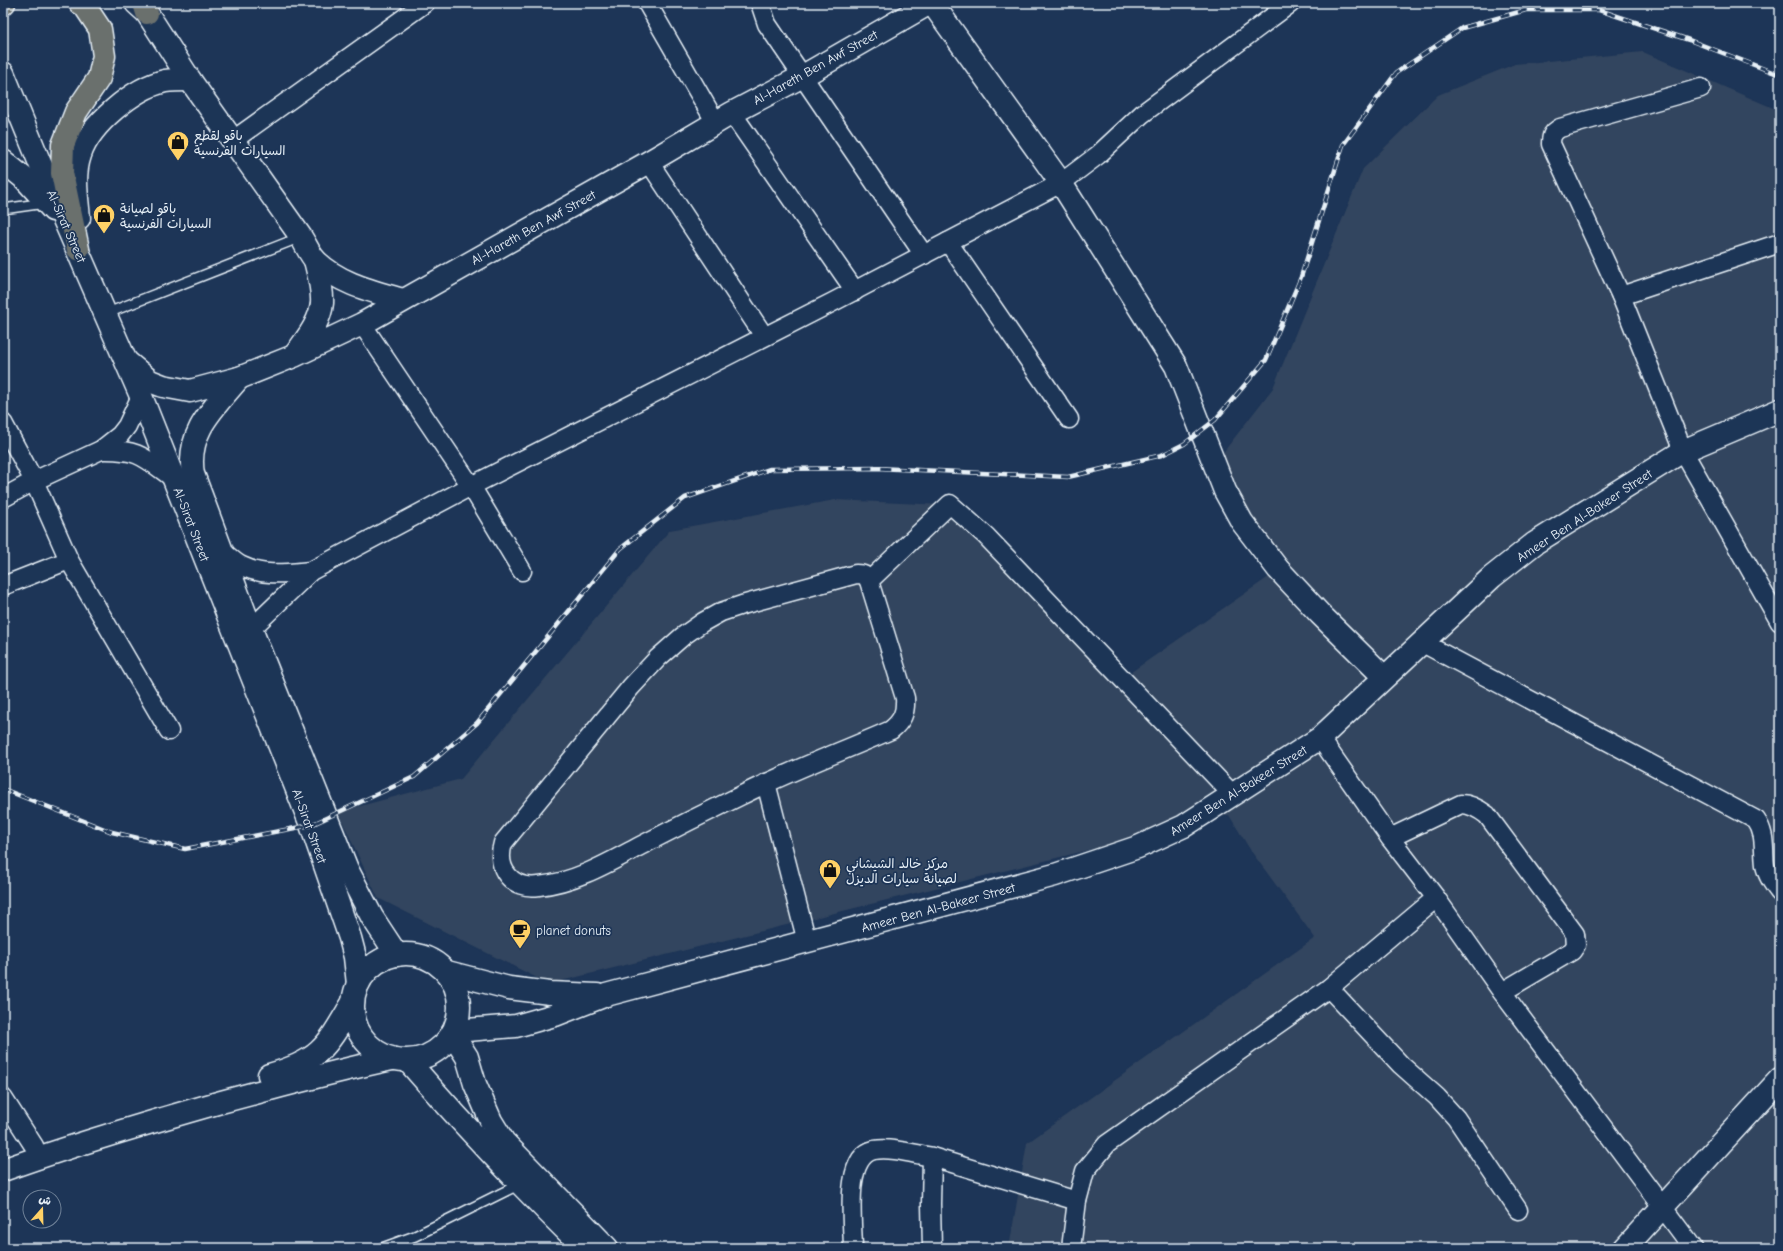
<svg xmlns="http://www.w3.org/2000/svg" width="1783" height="1251" viewBox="0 0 1783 1251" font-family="'Comic Neue','Playpen Sans Arabic',sans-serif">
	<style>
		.built { fill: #33455e }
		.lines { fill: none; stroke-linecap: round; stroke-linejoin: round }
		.lane-casing { stroke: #e8f1f8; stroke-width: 12 }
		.street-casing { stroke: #e8f1f8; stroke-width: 21 }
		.secondary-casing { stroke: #e8f1f8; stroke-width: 25 }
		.highway-casing { stroke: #e8f1f8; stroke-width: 25 }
		.lane { stroke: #1d3557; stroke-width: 9 }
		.street { stroke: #1d3557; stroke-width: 18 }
		.secondary { stroke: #1d3557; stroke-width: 22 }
		.highway { stroke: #6b706d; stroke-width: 22 }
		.rail-casing { stroke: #e8f1f8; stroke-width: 4.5 }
		.rail { stroke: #1d3557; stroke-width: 3; stroke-dasharray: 9; stroke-linecap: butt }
		.labels { text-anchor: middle; stroke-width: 3.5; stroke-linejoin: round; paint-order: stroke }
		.street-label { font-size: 13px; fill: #e8f1f8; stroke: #1d3557 }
		.poi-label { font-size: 13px; fill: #e8f1f8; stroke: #1d3557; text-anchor: start }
	</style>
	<rect width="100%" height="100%" fill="#1d3557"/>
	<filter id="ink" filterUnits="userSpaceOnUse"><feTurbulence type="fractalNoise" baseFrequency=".025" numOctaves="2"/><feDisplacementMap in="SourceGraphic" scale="8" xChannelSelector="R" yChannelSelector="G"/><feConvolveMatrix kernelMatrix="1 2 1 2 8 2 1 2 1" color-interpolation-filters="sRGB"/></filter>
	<g filter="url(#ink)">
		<polygon class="built" points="1643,52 1780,111 1780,1248 1009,1248 1027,1143 1315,938 1251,851 1229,815 549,984 378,898 338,812 461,779 670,530 835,500 943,505 1124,677 1276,572 1222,454 1273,388 1363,169 1438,95 1515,64"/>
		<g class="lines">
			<g class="lane-casing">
				<g id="lane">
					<polyline points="3,209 45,203"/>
					<polyline points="105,314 301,237"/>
					<polyline points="382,1248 415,1236 520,1184"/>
				</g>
			</g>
			<g class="street-casing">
				<g id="street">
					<polyline points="647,3 716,123"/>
					<polyline points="760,3 767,24 924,255"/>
					<path d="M1701,88L1560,128C1553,132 1551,135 1551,144L1621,296L1683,451L1780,622"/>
					<polyline points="732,113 855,291"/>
					<polyline points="232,141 425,3"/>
					<polyline points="649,162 764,336"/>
					<polyline points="948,242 1069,419"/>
					<polyline points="1621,296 1780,243"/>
					<polyline points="362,324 471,486 522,571"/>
					<polyline points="3,423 34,481 69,560 169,731"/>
					<path d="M101,450C139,449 144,457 174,479"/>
					<polyline points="3,498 34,481 101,450 120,435 127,426 141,396"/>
					<path d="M222,551C229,556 235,563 242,566C264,577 288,573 311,571"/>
					<path d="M856,574C863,574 866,575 869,581L905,698C906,713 902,721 891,730C841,752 789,771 740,796C707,812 673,829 640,846C608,863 576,882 539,886C512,890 495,869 503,843L631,687L658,658L683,636L703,622L721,612L742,605Z"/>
					<polyline points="869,581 950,504 986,536 1233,795"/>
					<polyline points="3,586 69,560"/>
					<polyline points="251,629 311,571 471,486 833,302 1061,183 1098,155 1142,114 1291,3"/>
					<path d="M1421,642L1756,820C1766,834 1763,848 1765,865C1767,876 1774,885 1780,893"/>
					<polyline points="1320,738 1390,838 1436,898 1502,992 1693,1248"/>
					<polyline points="766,783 807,942"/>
					<path d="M1390,838L1461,804C1471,804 1479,809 1487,815L1575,934L1576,945L1572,951L1502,992"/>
					<polyline points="1329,988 1401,1065 1437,1097 1456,1118 1518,1210"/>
					<polyline points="3,1098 34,1146 39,1157"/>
					<path d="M853,1248C853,1224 843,1157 874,1150C892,1147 914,1154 932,1157"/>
					<polyline points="932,1248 931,1204 932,1157 1077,1201"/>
					<polyline points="1071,1248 1077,1201 1085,1171 1107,1144 1329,988 1436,898"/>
				</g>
			</g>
			<g class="secondary-casing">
				<g id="secondary">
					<path d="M136,3L147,13L190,80L301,237C306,245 310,255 316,261C340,284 372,291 403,300"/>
					<polyline points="932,3 1061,183 1176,366 1225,491 1242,522 1278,569 1320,614 1384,677"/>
					<polyline points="3,73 46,178 141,396 311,825 350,938 355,957 358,984"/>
					<polyline points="3,161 25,179 53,210"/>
					<path d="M79,218C77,197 73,175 80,155C90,124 134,88 165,81C173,80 182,80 190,80"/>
					<path d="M295,355C306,339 320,323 322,303C323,289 318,273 315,260"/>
					<polyline points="127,362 150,381 163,386 190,391 239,378 294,356 362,324 649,162 732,113 803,76 930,3"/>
					<path d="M239,378C214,408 186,432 193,474L251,629L347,869L372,917L397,955"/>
					<circle cx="406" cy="1007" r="53"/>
					<polyline points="447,972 509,988 550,993 597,995"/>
					<polyline points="455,1031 516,1026 555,1015 606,995 1055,875 1138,847 1184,826 1320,738 1492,577 1535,543 1683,451 1780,410"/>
					<polyline points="451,1037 460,1046 467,1057 475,1084 491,1121 504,1142 607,1248"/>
					<path d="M408,1061C464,1126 523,1188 584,1248"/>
					<path d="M269,1075C321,1061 327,1046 353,1002"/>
					<path d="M3,1170C75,1144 147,1123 221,1102C278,1087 334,1071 392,1059"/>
					<polyline points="1625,1248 1780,1079"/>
				</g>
			</g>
			<g class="highway-casing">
				<g id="highway">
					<polyline points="144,3 147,13"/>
					<polyline points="3,4 4,3"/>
					<polyline points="78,249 62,173 63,145 76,112 99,78 104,56 100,29 84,5 80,3"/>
				</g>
			</g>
			<use href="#lane" class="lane"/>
			<use href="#street" class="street"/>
			<use href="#secondary" class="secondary"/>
			<use href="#highway" class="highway"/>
			<g class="rail-casing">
				<polyline id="rail" points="3,789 112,832 185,849 311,825 414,777 477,723 620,549 685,498 770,469 877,468 1068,477 1162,455 1184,444 1215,420 1266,360 1301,277 1343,145 1396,73 1462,28 1526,10 1599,10 1689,40 1780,75"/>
			</g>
			<use href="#rail" class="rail"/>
		</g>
	</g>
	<defs>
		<g id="shop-pin" transform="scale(1.15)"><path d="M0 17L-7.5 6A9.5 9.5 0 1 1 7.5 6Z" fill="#ffd166" stroke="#1d3557"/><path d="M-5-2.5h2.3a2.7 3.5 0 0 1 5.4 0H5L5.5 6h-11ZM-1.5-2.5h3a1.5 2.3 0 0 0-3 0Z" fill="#111"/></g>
		<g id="cafe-pin" transform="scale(1.15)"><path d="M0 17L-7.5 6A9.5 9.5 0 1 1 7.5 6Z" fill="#ffd166" stroke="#1d3557"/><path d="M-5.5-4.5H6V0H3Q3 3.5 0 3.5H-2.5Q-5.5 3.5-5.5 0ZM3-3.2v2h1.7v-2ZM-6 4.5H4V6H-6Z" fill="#111"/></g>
	</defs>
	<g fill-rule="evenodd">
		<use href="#shop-pin" x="178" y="142"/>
		<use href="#shop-pin" x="104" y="215"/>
		<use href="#shop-pin" x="830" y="870"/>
		<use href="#cafe-pin" x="520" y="930"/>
	</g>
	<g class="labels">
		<g class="street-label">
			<text transform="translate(815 67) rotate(-29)" y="5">Al-Hareth Ben Awf Street</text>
			<text transform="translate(67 226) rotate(66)" y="5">Al-Sirat Street</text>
			<text transform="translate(533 227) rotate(-29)" y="5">Al-Hareth Ben Awf Street</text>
			<text transform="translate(1584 515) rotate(-33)" y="5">Ameer Ben Al-Bakeer Street</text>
			<text transform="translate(192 524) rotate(69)" y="5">Al-Sirat Street</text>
			<text transform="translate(1238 790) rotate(-32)" y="5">Ameer Ben Al-Bakeer Street</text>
			<text transform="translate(310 826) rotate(70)" y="5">Al-Sirat Street</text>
			<text transform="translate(938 907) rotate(-15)" y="5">Ameer Ben Al-Bakeer Street</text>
		</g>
		<g class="poi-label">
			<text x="194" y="140">باقو لقطع<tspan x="194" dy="15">السيارات الفرنسية</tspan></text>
			<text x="120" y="213">باقو لصيانة<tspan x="120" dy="15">السيارات الفرنسية</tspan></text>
			<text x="846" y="868">مركز خالد الشيشاني<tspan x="846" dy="15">لصيانة سيارات الديزل</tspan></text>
			<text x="536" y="935">planet donuts</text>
		</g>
	</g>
	<rect width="1783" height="1251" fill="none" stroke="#1d3557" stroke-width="16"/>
	<rect x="8" y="8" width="1767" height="1235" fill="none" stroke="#e8f1f8" stroke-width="1.5" filter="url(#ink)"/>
	<g transform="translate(42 1209) rotate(20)"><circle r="19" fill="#1d3557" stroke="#6e8097"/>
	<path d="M0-3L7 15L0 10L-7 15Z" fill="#ffd166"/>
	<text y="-6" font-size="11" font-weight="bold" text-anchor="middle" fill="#e8f1f8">ش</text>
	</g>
</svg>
